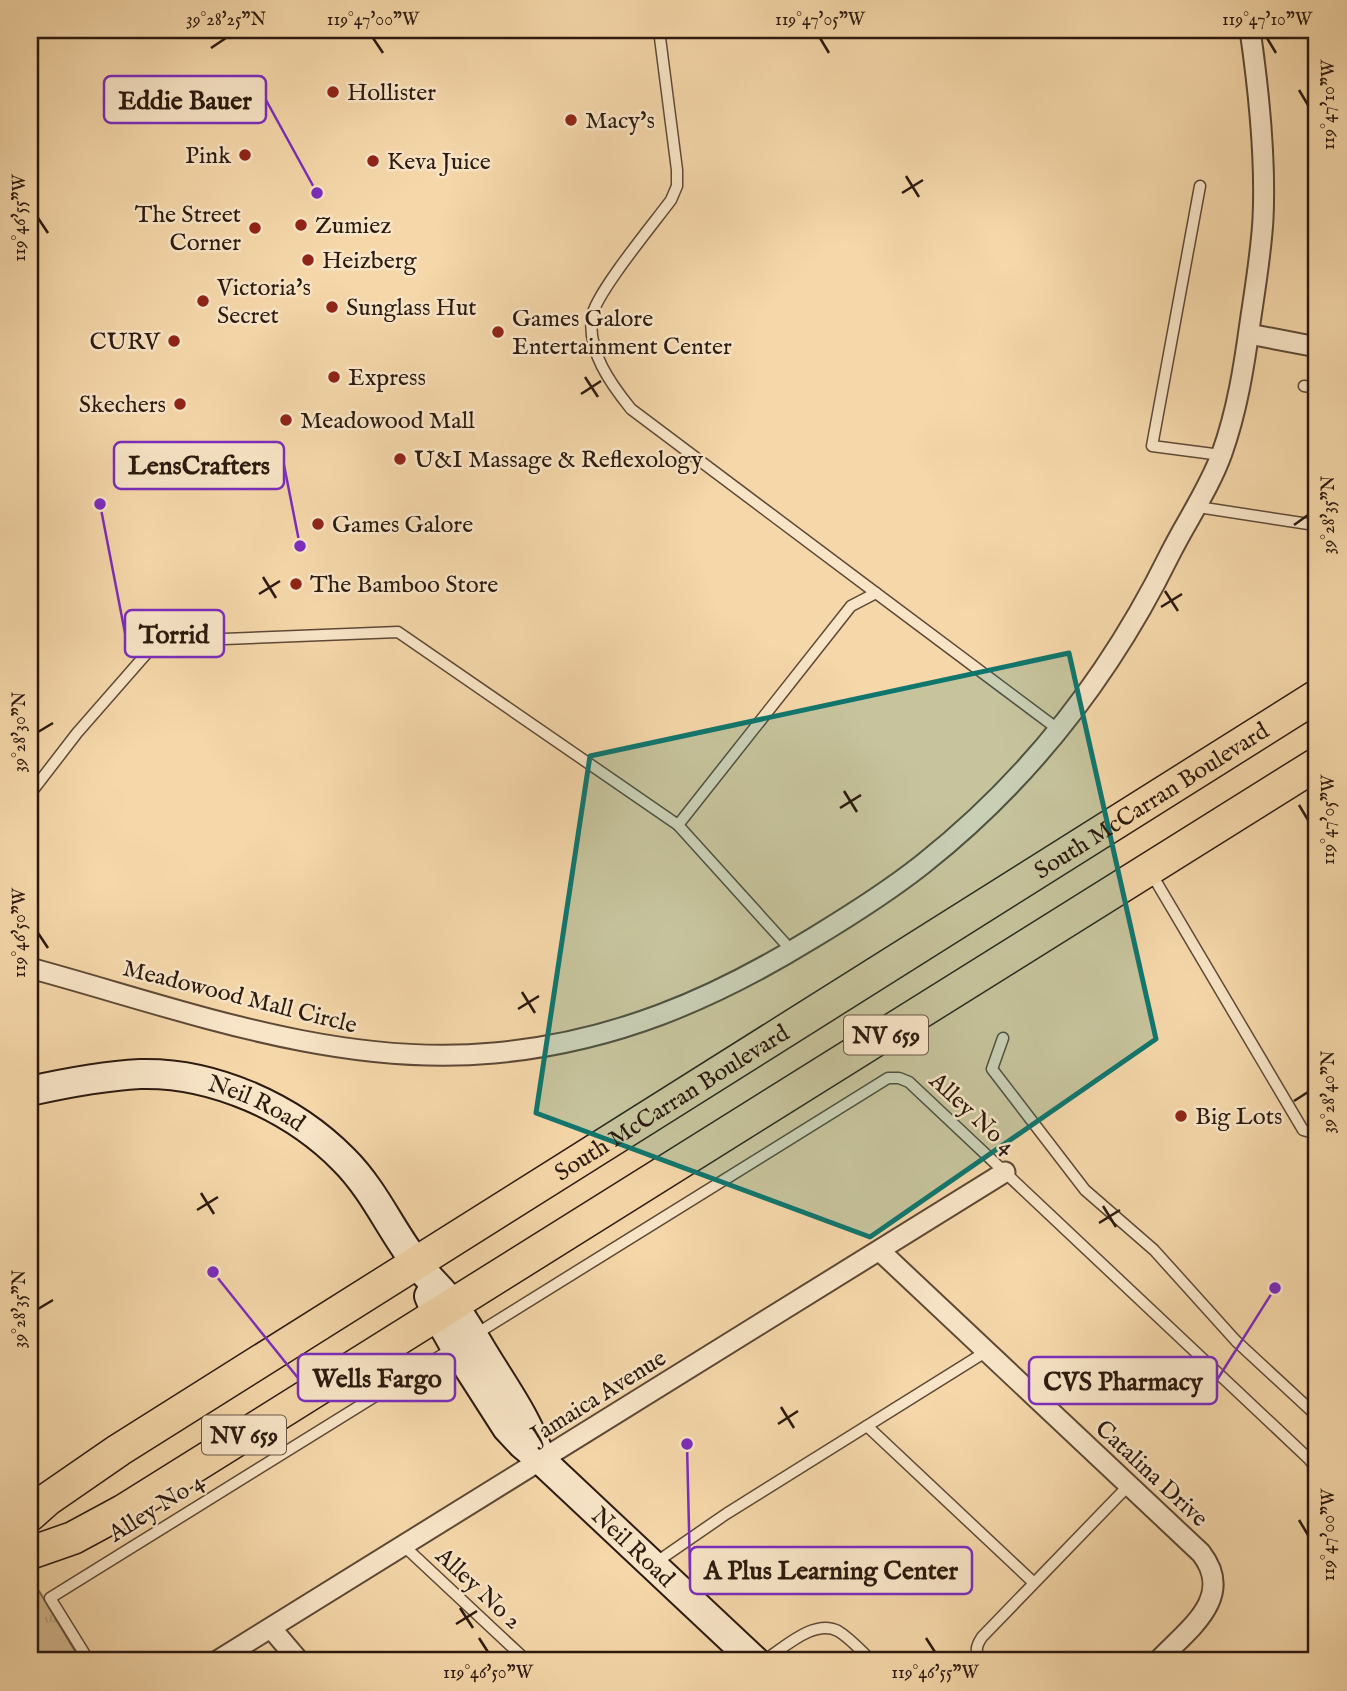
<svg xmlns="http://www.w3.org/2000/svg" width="1347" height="1691" viewBox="0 0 1347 1691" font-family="'IM FELL English',serif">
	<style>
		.park { fill: url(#park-tufts); stroke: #80684f; stroke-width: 2 }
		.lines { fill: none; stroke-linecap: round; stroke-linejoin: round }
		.lane-casing { stroke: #5e4936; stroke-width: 13 }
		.street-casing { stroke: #5e4936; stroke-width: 23 }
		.secondary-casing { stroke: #2c1a0f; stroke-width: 32 }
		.primary-casing { stroke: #2c1a0f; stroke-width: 35 }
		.lane { stroke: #f8e5c7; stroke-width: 10 }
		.street { stroke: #f8e5c7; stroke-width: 19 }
		.secondary { stroke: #f8e5c7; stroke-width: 28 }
		.primary { stroke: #f5d7a9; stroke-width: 32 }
		.marked { fill: #0f766e; fill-opacity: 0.2; stroke: #0f766e; stroke-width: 5; stroke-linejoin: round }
		.ticks { fill: none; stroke: #2c1a0f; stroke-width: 2.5 }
		.poi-dot { fill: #8f2418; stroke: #f8e5c7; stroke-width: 2.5 }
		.labels { text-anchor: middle; stroke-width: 5; stroke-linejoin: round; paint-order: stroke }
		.shield { fill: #f8e5c7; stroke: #695746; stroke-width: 2 }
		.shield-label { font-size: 23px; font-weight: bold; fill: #2c1a0f }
		.poi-label { font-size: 24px; fill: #2c1a0f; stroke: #f8e5c7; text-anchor: start }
		.street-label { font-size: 24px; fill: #2c1a0f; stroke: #f8e5c7 }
		.leader { fill: none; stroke: #7b2cbf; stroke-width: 2.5 }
		.callout-dot { fill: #7b2cbf; stroke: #f8e5c7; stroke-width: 2.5 }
		.callout { fill: #f8e5c7; stroke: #7b2cbf; stroke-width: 2.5 }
		.callout-label { font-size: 26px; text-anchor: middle; font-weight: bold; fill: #2c1a0f }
		.neatline { fill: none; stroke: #2c1a0f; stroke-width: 2.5 }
		.ticks-label { font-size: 18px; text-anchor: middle; fill: #2c1a0f }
	</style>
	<defs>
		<pattern id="park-tufts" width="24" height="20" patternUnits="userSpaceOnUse" patternTransform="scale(1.75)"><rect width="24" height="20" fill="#d3b78f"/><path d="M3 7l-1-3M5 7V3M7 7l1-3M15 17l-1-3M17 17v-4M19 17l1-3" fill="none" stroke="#b59d7a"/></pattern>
	</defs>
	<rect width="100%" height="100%" fill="#f5d7a9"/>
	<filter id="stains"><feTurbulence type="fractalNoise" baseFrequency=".00286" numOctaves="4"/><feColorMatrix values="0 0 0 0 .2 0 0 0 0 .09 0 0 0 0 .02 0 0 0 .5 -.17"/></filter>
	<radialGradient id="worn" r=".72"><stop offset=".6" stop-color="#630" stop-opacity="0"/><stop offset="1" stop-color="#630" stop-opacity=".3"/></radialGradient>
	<polygon class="park" points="39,1591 81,1661 30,1661 30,1596"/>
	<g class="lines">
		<g class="lane-casing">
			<g id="lane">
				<polyline points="1200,186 1152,446 1221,455"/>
				<polyline points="1304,386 1317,388"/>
				<polyline points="1198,507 1315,525 1317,527"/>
				<polyline points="876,593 1059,730"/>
				<path d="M30,794L77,733L175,621L224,639L398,632L678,825L851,606L876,593L631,409C610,383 587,351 592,316C596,293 654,223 671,200L677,186V170L659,30"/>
				<polyline points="678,825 792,951"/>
				<polyline points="1151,873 1303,1130 1317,1134"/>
				<polyline points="1003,1038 992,1069 1085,1190 1154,1250 1236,1341 1317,1416"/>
				<polyline points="476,1334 888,1078 899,1078 909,1082 1309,1459 1317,1470"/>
				<polyline points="867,1426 1033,1582"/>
				<polyline points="404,1546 527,1661"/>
				<polyline points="655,1563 726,1514 987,1351"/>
				<polyline points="89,1661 50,1598 453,1348"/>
				<path d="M763,1661C783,1649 814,1618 838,1631C850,1638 862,1652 872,1661"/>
				<path d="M980,1661C975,1651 976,1646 982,1637L1129,1485"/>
			</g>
		</g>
		<g class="street-casing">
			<g id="street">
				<polyline points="1249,334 1317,347"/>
				<path d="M30,968C181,1009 335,1068 494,1053C614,1042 712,1000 813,938C851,915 889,891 923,864C1029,780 1111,674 1170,554C1187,520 1209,489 1222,453C1237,411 1244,367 1250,323C1255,289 1261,254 1263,219C1266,156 1259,92 1250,30"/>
				<path d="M880,1251L1201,1553C1236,1598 1187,1630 1158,1661"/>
				<polyline points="271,1628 299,1661"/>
				<polyline points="217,1661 1005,1172"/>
			</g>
		</g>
		<g class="secondary-casing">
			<g id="secondary">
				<path id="s1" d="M30,1091C66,1083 102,1076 140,1074C214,1072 293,1108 344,1160C375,1191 391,1231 417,1264C428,1278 442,1290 452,1304C466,1322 477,1343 489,1362C509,1394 530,1424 541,1460"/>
				<path id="s2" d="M429,1296L437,1315L455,1347L507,1428L522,1444L541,1460L755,1661"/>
			</g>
		</g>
		<g class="primary-casing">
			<g id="primary">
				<path id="s3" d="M30,1515L48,1499L119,1450L1317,696"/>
				<polyline points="30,1553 73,1538 123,1511 1317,764"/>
			</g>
		</g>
		<use href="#lane" class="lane"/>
		<use href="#street" class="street"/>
		<use href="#secondary" class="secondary"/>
		<use href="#primary" class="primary"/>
	</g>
	<path class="marked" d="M1069,653L1156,1039L870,1237L536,1113L590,756Z"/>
	<path class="ticks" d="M373,38L383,53M820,38L829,53M1267,38L1276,53M211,48L226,38M1299,90L1308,105M906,176L919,197M902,193L923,180M38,218L48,233M585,377L598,397M581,394L601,381M1294,525L1308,515M263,577L276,598M1165,591L1178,611M259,594L280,581M1161,607L1182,594M38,732L53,723M844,791L857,812M1299,805L1308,820M840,808L861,795M38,933L48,948M522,992L535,1013M518,1009L539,996M1294,1101L1308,1092M201,1193L214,1214M1103,1206L1116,1227M197,1210L218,1197M1099,1223L1120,1210M38,1309L53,1300M781,1407L794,1428M778,1424L798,1411M1299,1520L1308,1535M460,1608L473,1628M456,1624L477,1611M479,1638L488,1652M926,1638L935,1652"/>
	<g class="poi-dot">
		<circle cx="333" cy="92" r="7"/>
		<circle cx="571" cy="120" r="7"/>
		<circle cx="245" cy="155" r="7"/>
		<circle cx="373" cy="161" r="7"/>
		<circle cx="301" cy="225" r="7"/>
		<circle cx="255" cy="228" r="7"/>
		<circle cx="308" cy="260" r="7"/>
		<circle cx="203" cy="301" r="7"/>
		<circle cx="332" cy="307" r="7"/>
		<circle cx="498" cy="332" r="7"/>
		<circle cx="174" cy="341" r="7"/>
		<circle cx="334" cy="377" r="7"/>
		<circle cx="180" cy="404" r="7"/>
		<circle cx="286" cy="420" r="7"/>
		<circle cx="400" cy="459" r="7"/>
		<circle cx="318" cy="524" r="7"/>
		<circle cx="296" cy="584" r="7"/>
		<circle cx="1181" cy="1116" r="7"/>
	</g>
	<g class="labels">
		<g class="shield">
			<rect x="844" y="1015.5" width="84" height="39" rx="5"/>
			<rect x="202" y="1415.5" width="84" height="39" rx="5"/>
		</g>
		<g class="shield-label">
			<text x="886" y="1043">NV 659</text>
			<text x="244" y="1443">NV 659</text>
		</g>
		<g class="poi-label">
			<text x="347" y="100">Hollister</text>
			<text x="585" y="128">Macy's</text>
			<text x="231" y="163" text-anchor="end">Pink</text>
			<text x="387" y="169">Keva Juice</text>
			<text x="241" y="222" text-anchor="end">The Street<tspan x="241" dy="28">Corner</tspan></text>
			<text x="315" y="233">Zumiez</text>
			<text x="322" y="268">Heizberg</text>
			<text x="217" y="295">Victoria's<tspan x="217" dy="28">Secret</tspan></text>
			<text x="346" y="315">Sunglass Hut</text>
			<text x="512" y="326">Games Galore<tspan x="512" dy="28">Entertainment Center</tspan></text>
			<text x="160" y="349" text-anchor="end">CURV</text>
			<text x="348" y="385">Express</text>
			<text x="166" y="412" text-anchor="end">Skechers</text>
			<text x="300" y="428">Meadowood Mall</text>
			<text x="414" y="467">U&amp;I Massage &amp; Reflexology</text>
			<text x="332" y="532">Games Galore</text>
			<text x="310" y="592">The Bamboo Store</text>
			<text x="1195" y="1124">Big Lots</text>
		</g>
		<g class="street-label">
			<text dy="8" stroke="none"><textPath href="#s3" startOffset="1330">South McCarran Boulevard</textPath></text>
			<text transform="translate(240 996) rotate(14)" y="8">Meadowood Mall Circle</text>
			<text dy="8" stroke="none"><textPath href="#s3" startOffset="763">South McCarran Boulevard</textPath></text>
			<text dy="8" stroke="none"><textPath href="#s1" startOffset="233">Neil Road</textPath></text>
			<text transform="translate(973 1113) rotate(43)" y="8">Alley No 4</text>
			<text transform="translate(598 1396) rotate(-32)" y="8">Jamaica Avenue</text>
			<text transform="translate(1152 1473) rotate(43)" y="8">Catalina Drive</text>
			<text transform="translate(156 1507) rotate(-32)" y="8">Alley No 4</text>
			<text dy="8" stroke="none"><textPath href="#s2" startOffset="327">Neil Road</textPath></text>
			<text transform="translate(479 1588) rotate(43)" y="8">Alley No 2</text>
		</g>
	</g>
	<path class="leader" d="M317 193L266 100M300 546L284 465M100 504L125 633M213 1272L298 1378M1275 1288L1217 1380M687 1444L690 1570"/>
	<g class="callout-dot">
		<circle cx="317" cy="193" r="7"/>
		<circle cx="300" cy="546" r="7"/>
		<circle cx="100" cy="504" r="7"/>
		<circle cx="213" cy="1272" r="7"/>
		<circle cx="1275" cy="1288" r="7"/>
		<circle cx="687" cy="1444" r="7"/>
	</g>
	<g class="callout">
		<rect x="104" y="76" width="162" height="47" rx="7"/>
		<rect x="114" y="442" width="170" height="47" rx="7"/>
		<rect x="125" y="610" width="99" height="47" rx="7"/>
		<rect x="298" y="1354" width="157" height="47" rx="7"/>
		<rect x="1029" y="1357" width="188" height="47" rx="7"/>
		<rect x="690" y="1547" width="282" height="47" rx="7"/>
	</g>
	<g class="callout-label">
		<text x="185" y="109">Eddie Bauer</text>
		<text x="199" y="474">LensCrafters</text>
		<text x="174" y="643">Torrid</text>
		<text x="377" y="1387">Wells Fargo</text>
		<text x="1123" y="1390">CVS Pharmacy</text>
		<text x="831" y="1579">A Plus Learning Center</text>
	</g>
	<rect width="1347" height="1691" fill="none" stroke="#f5d7a9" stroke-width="77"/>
	<rect x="38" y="38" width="1270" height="1614" class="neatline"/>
	<g class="ticks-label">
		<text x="226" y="25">39°28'25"N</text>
		<text x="373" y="25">119°47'00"W</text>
		<text x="820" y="25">119°47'05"W</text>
		<text x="1267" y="25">119°47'10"W</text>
		<text transform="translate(1328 105) rotate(-90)" y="6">119°47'10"W</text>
		<text transform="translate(19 218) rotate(-90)" y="6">119°46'55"W</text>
		<text transform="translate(1328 515) rotate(-90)" y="6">39°28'35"N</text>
		<text transform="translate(19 732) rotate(-90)" y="6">39°28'30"N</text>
		<text transform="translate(1328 820) rotate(-90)" y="6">119°47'05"W</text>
		<text transform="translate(19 933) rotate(-90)" y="6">119°46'50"W</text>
		<text transform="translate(1328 1092) rotate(-90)" y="6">39°28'40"N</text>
		<text transform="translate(19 1309) rotate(-90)" y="6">39°28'35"N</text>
		<text transform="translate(1328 1535) rotate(-90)" y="6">119°47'00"W</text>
		<text x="488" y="1678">119°46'50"W</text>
		<text x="935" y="1678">119°46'55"W</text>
	</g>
	<rect width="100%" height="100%" filter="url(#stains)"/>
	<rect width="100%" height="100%" fill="url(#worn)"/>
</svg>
